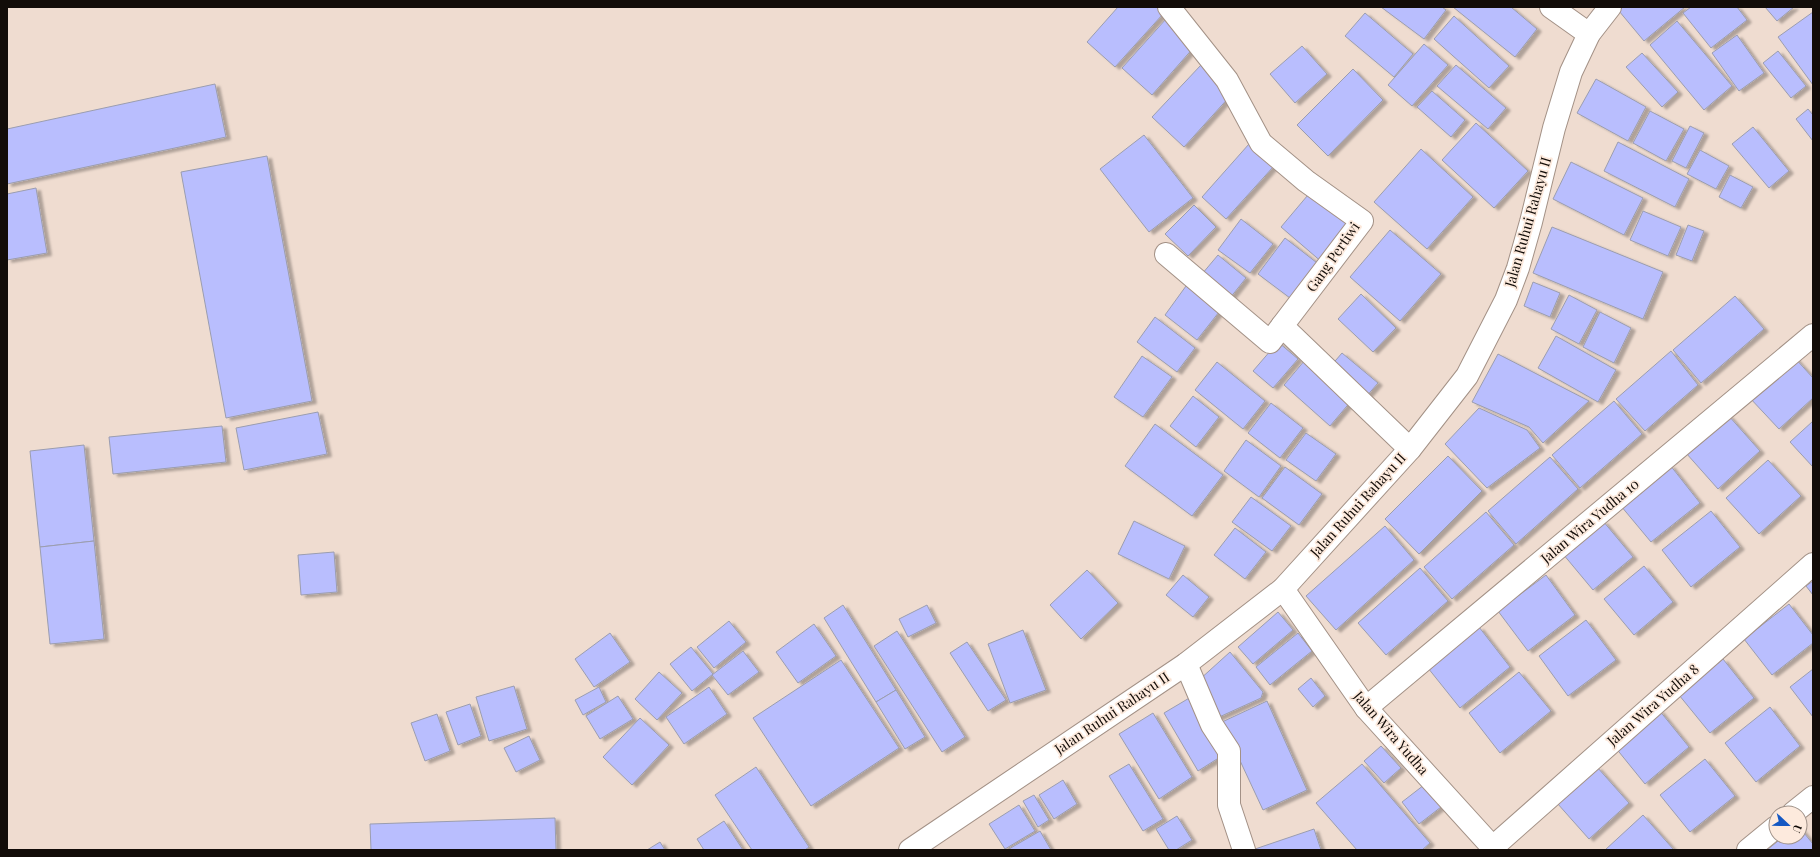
<svg xmlns="http://www.w3.org/2000/svg" width="1820" height="857" viewBox="0 0 1820 857" font-family="'Playfair Display',serif">
	<style>
		.building { fill: #b9befe; stroke: #9b9daf; filter: url(#shadow) }
		.lines { fill: none; stroke-linecap: round; stroke-linejoin: round }
		.minor-casing { stroke: #a39186; stroke-width: 24 }
		.tertiary-casing { stroke: #a39186; stroke-width: 24 }
		.minor { stroke: #fff; stroke-width: 22 }
		.tertiary { stroke: #fff; stroke-width: 22 }
		.labels { text-anchor: middle; stroke-width: 3.5; stroke-linejoin: round; paint-order: stroke }
		.street-label { font-size: 14px; fill: #120c08; stroke: #fdeadd }
	</style>
	<defs>
		<filter id="shadow"><feDropShadow dx="4.5" dy="2.5" stdDeviation="1" flood-color="#0004"/></filter>
	</defs>
	<rect width="100%" height="100%" fill="#efdcd0"/>
	<g class="building">
		<polygon points="1118,7 1156,7 1163,14 1115,67 1087,42"/>
		<polygon points="1381,7 1442,7 1446,10 1424,39"/>
		<polygon points="1453,7 1511,7 1537,29 1515,57"/>
		<polygon points="1623,7 1685,7 1644,41 1619,11"/>
		<polygon points="1691,7 1737,7 1747,20 1711,48 1683,13"/>
		<polygon points="1765,7 1794,7 1777,21"/>
		<polygon points="1813,12 1813,85 1778,37"/>
		<polygon points="1365,13 1413,54 1394,77 1345,36"/>
		<polygon points="1454,16 1509,66 1489,88 1434,39"/>
		<polygon points="1166,19 1195,46 1152,95 1122,68"/>
		<polygon points="1677,21 1732,86 1704,110 1650,45"/>
		<polygon points="1737,35 1764,73 1739,91 1712,53"/>
		<polygon points="1424,44 1448,65 1412,106 1388,85"/>
		<polygon points="1302,46 1327,74 1295,103 1270,74"/>
		<polygon points="1778,51 1806,86 1791,98 1763,63"/>
		<polygon points="1642,53 1678,92 1662,107 1626,67"/>
		<polygon points="1201,65 1232,94 1184,147 1152,117"/>
		<polygon points="1456,65 1506,108 1488,129 1437,86"/>
		<polygon points="1353,69 1383,100 1328,156 1297,125"/>
		<polygon points="1596,79 1646,107 1628,141 1577,113"/>
		<polygon points="215,84 226,137 7,184 7,129"/>
		<polygon points="1432,91 1465,120 1451,137 1417,107"/>
		<polygon points="1808,109 1813,115 1813,141 1796,119"/>
		<polygon points="1650,111 1684,129 1666,161 1633,143"/>
		<polygon points="1476,123 1528,171 1494,208 1442,160"/>
		<polygon points="1690,126 1704,133 1686,168 1672,161"/>
		<polygon points="1753,127 1789,171 1769,188 1732,144"/>
		<polygon points="1144,135 1193,198 1149,232 1100,169"/>
		<polygon points="1618,142 1689,179 1675,207 1604,171"/>
		<polygon points="1249,144 1274,166 1226,219 1202,197"/>
		<polygon points="1421,149 1473,197 1427,249 1374,202"/>
		<polygon points="1700,150 1729,166 1716,189 1687,174"/>
		<polygon points="267,156 312,401 226,418 181,172"/>
		<polygon points="1571,162 1643,198 1624,235 1553,199"/>
		<polygon points="1730,175 1753,187 1741,208 1719,197"/>
		<polygon points="36,188 47,253 7,260 7,194"/>
		<polygon points="1313,189 1354,225 1323,263 1281,227"/>
		<polygon points="1194,205 1216,227 1188,256 1165,234"/>
		<polygon points="1643,211 1681,227 1668,256 1630,240"/>
		<polygon points="1241,219 1273,244 1250,273 1218,250"/>
		<polygon points="1688,225 1704,231 1692,261 1676,255"/>
		<polygon points="1552,227 1663,272 1643,319 1533,273"/>
		<polygon points="1390,230 1441,274 1400,321 1350,277"/>
		<polygon points="1285,238 1321,266 1294,301 1258,274"/>
		<polygon points="1218,255 1246,278 1230,298 1202,274"/>
		<polygon points="1533,282 1560,293 1550,317 1524,306"/>
		<polygon points="1186,286 1219,312 1197,340 1165,315"/>
		<polygon points="1361,294 1396,328 1373,352 1338,319"/>
		<polygon points="1569,295 1597,310 1579,344 1551,329"/>
		<polygon points="1735,296 1764,329 1701,383 1673,350"/>
		<polygon points="1600,312 1631,328 1614,363 1583,347"/>
		<polygon points="1155,317 1195,348 1177,372 1137,342"/>
		<polygon points="1556,336 1616,370 1598,402 1538,368"/>
		<polygon points="1278,342 1298,359 1273,388 1253,371"/>
		<polygon points="1671,351 1698,385 1645,431 1616,399"/>
		<polygon points="1342,353 1378,383 1365,398 1329,368"/>
		<polygon points="1498,354 1589,401 1543,443 1529,427 1472,402"/>
		<polygon points="1142,356 1172,377 1143,417 1114,397"/>
		<polygon points="1794,357 1813,378 1813,398 1779,429 1749,397"/>
		<polygon points="1305,360 1352,400 1330,426 1284,385"/>
		<polygon points="1217,362 1265,401 1243,429 1195,390"/>
		<polygon points="1193,396 1219,417 1196,447 1170,426"/>
		<polygon points="1614,401 1642,434 1580,488 1552,455"/>
		<polygon points="1271,403 1303,428 1280,458 1248,433"/>
		<polygon points="1479,408 1527,430 1540,448 1487,488 1445,444"/>
		<polygon points="318,412 327,454 244,470 236,428"/>
		<polygon points="1728,415 1760,451 1718,489 1686,453"/>
		<polygon points="1813,421 1813,467 1790,442"/>
		<polygon points="1155,424 1223,475 1192,516 1125,466"/>
		<polygon points="222,426 226,462 113,474 109,437"/>
		<polygon points="1306,433 1336,454 1316,481 1286,460"/>
		<polygon points="1246,440 1281,466 1259,497 1224,471"/>
		<polygon points="84,445 94,541 40,547 30,451"/>
		<polygon points="1448,456 1482,491 1419,554 1385,519"/>
		<polygon points="1550,457 1578,489 1516,544 1488,511"/>
		<polygon points="1768,460 1801,496 1759,534 1726,498"/>
		<polygon points="1670,465 1700,503 1651,542 1621,506"/>
		<polygon points="1285,467 1322,494 1299,525 1262,498"/>
		<polygon points="1251,497 1291,526 1272,551 1232,522"/>
		<polygon points="1711,511 1740,547 1691,587 1662,550"/>
		<polygon points="1486,512 1514,545 1452,599 1424,567"/>
		<polygon points="1134,521 1185,546 1169,579 1118,554"/>
		<polygon points="1603,521 1633,557 1593,590 1563,554"/>
		<polygon points="1385,526 1414,560 1336,630 1306,596"/>
		<polygon points="1235,528 1266,552 1245,579 1214,555"/>
		<polygon points="94,541 104,639 50,644 40,547"/>
		<polygon points="334,552 337,592 301,595 298,555"/>
		<polygon points="1644,566 1673,602 1634,635 1604,599"/>
		<polygon points="1420,568 1448,601 1386,655 1358,623"/>
		<polygon points="1087,570 1118,603 1081,639 1050,605"/>
		<polygon points="1183,575 1209,597 1193,617 1166,595"/>
		<polygon points="1546,575 1575,615 1528,651 1498,611"/>
		<polygon points="1813,581 1813,595 1806,586"/>
		<polygon points="1789,604 1813,635 1813,643 1772,675 1744,639"/>
		<polygon points="843,605 896,690 876,702 824,618"/>
		<polygon points="927,605 936,623 908,637 899,619"/>
		<polygon points="1278,612 1293,630 1253,664 1238,647"/>
		<polygon points="1586,620 1616,660 1568,696 1539,656"/>
		<polygon points="729,621 746,642 714,668 697,647"/>
		<polygon points="814,624 836,656 798,683 776,652"/>
		<polygon points="1479,627 1510,667 1460,708 1428,668"/>
		<polygon points="1023,630 1046,690 1010,703 988,644"/>
		<polygon points="897,631 965,737 942,752 874,646"/>
		<polygon points="610,633 630,662 594,687 575,659"/>
		<polygon points="1298,633 1312,651 1270,685 1256,667"/>
		<polygon points="967,642 1006,700 988,711 950,653"/>
		<polygon points="691,647 713,674 692,691 670,664"/>
		<polygon points="743,651 759,672 728,695 712,675"/>
		<polygon points="1230,652 1263,692 1261,698 1217,718 1199,680"/>
		<polygon points="1723,659 1754,698 1710,733 1679,695"/>
		<polygon points="841,660 899,748 811,806 753,718"/>
		<polygon points="1813,669 1813,717 1790,687"/>
		<polygon points="659,672 682,693 657,720 635,699"/>
		<polygon points="1519,672 1551,711 1500,753 1469,713"/>
		<polygon points="1311,678 1325,696 1313,707 1298,689"/>
		<polygon points="514,686 527,729 489,741 476,697"/>
		<polygon points="599,687 606,702 583,715 575,700"/>
		<polygon points="709,687 727,714 684,744 666,717"/>
		<polygon points="896,690 925,737 905,749 876,702"/>
		<polygon points="618,696 633,719 600,739 586,716"/>
		<polygon points="1191,697 1225,754 1198,771 1164,713"/>
		<polygon points="1267,701 1307,790 1263,810 1222,722"/>
		<polygon points="470,704 481,736 458,745 446,712"/>
		<polygon points="1770,707 1800,746 1756,782 1725,743"/>
		<polygon points="1659,710 1689,747 1645,784 1615,747"/>
		<polygon points="1153,713 1192,777 1159,799 1119,734"/>
		<polygon points="437,714 450,751 425,761 411,723"/>
		<polygon points="640,718 669,745 632,785 603,757"/>
		<polygon points="529,736 540,760 516,772 504,748"/>
		<polygon points="1381,746 1401,768 1384,783 1364,761"/>
		<polygon points="1705,759 1735,796 1690,832 1660,795"/>
		<polygon points="1129,764 1163,819 1143,831 1109,776"/>
		<polygon points="1362,764 1430,843 1422,850 1357,850 1316,803"/>
		<polygon points="756,767 809,847 805,850 752,850 715,795"/>
		<polygon points="1597,767 1629,803 1589,839 1557,803"/>
		<polygon points="1063,780 1077,804 1054,819 1039,795"/>
		<polygon points="1424,785 1441,807 1419,824 1402,802"/>
		<polygon points="1034,795 1049,820 1038,827 1023,801"/>
		<polygon points="1019,805 1035,831 1005,849 989,824"/>
		<polygon points="1643,815 1674,850 1605,850"/>
		<polygon points="1177,816 1192,840 1176,850 1169,850 1156,829"/>
		<polygon points="555,818 556,850 371,850 370,824"/>
		<polygon points="724,821 743,850 704,850 697,839"/>
		<polygon points="1800,828 1813,844 1813,850 1767,850 1783,837 1800,837"/>
		<polygon points="1314,829 1321,850 1255,850 1255,849"/>
		<polygon points="1040,831 1051,850 1009,850 1009,849"/>
		<polygon points="660,842 665,850 647,850"/>
	</g>
	<g class="lines">
		<g class="minor-casing">
			<g id="minor">
				<polyline points="1169,7 1227,80 1261,143 1306,181 1362,221 1282,326 1410,449"/>
				<polyline points="1551,7 1589,34"/>
				<polyline points="1166,254 1270,342 1282,326"/>
				<polyline points="1283,589 1366,708 1495,850"/>
				<polyline points="1186,664 1212,725 1229,751 1229,805 1244,850"/>
				<polyline points="1366,708 1813,335"/>
				<polyline points="1793,813 1813,797"/>
				<polyline points="1493,847 1813,564"/>
				<polyline points="1748,850 1776,827"/>
			</g>
		</g>
		<g class="tertiary-casing">
			<polyline id="tertiary" points="910,850 1186,664 1283,589 1410,449 1467,376 1506,300 1518,268 1531,222 1554,128 1571,72 1589,34 1610,7"/>
		</g>
		<use href="#minor" class="minor"/>
		<use href="#tertiary" class="tertiary"/>
	</g>
	<g class="labels">
		<g class="street-label">
			<text transform="translate(1528 222) rotate(-74)" y="5">Jalan Ruhui Rahayu II</text>
			<text transform="translate(1333 257) rotate(-55)" y="5">Gang Pertiwi</text>
			<text transform="translate(1358 505) rotate(-48)" y="5">Jalan Ruhui Rahayu II</text>
			<text transform="translate(1590 521) rotate(-40)" y="5">Jalan Wira Yudha 10</text>
			<text transform="translate(1653 705) rotate(-41)" y="5">Jalan Wira Yudha 8</text>
			<text transform="translate(1112 713) rotate(-34)" y="5">Jalan Ruhui Rahayu II</text>
			<text transform="translate(1391 733) rotate(49)" y="5">Jalan Wira Yudha</text>
		</g>
	</g>
	<rect width="1820" height="857" fill="none" stroke="#120c08" stroke-width="16"/>
	<g transform="translate(1788 825) rotate(112)"><circle r="19" fill="#fdeadd" stroke="#9f9188"/>
	<path d="M0-3L7 15L0 10L-7 15Z" fill="#1558c3"/>
	<text y="-6" font-size="11" font-weight="bold" text-anchor="middle" fill="#120c08">U</text>
	</g>
</svg>
